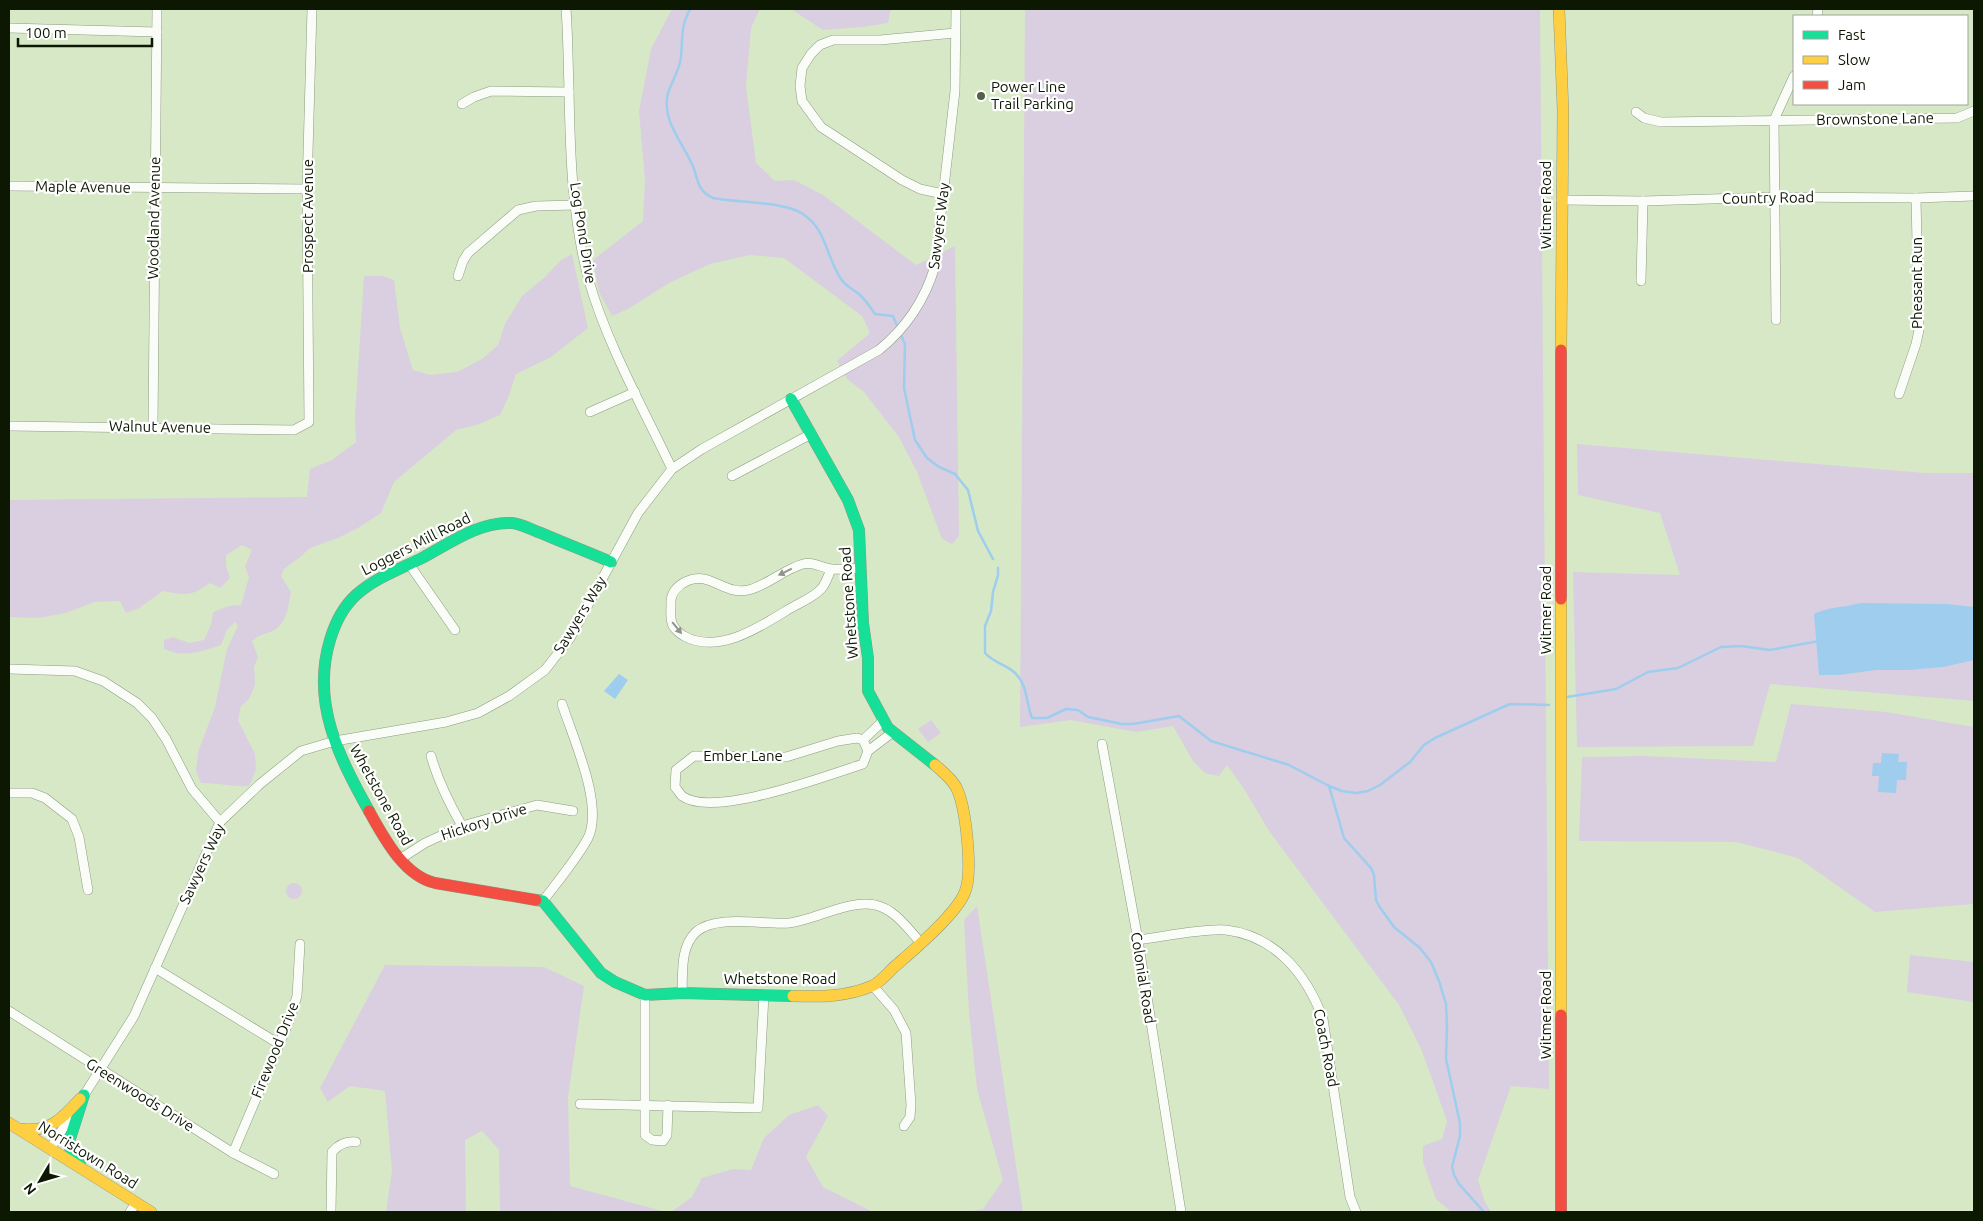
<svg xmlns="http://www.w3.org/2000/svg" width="1983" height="1221" viewBox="0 0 1983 1221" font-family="Ubuntu,sans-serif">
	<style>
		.green { fill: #d9cfe0 }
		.water { fill: #9ecdee }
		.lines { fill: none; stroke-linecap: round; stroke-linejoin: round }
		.stream { stroke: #9ecdee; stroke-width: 2.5 }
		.street-casing { stroke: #8e9b82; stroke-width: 10 }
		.fast-casing { stroke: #8e9b82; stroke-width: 12 }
		.slow-casing { stroke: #8e9b82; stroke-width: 12 }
		.jam-casing { stroke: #8e9b82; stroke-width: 12 }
		.street { stroke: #f9fcf7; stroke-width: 9 }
		.fast { stroke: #16e098; stroke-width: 11 }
		.slow { stroke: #ffcf43; stroke-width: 11 }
		.jam { stroke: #f24e42; stroke-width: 11 }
		.oneway { fill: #8f9589 }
		.poi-dot { fill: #546148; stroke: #fff; stroke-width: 2 }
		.labels { text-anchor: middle; stroke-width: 4.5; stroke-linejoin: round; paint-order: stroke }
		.poi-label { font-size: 15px; fill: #0d1803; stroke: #fff; text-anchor: start }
		.street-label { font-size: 15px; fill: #0d1803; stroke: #fff }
	</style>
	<rect width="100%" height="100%" fill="#d7e8c7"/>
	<g class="green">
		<polygon points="672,9 760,9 751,28 746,86 756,163 775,181 794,180 823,195 916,265 955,246 959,536 952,544 942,539 917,472 899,437 864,392 847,379 837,361 870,333 862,316 784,258 750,255 710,264 669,283 628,309 612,316 599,292 593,260 643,221 645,180 639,111 651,49"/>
		<polygon points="791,9 891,9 888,23 862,27 823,30"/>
		<polygon points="1025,9 1540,9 1549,1089 1511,1086 1478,1180 1485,1202 1491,1212 1451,1212 1436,1199 1423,1162 1423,1146 1442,1139 1447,1121 1422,1051 1399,1005 1269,831 1244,789 1227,765 1219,776 1205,773 1193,761 1173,726 1136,732 1071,720 1020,727"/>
		<path d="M572,254L588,328L551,357L516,374L508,398L500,415L477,425L456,430L394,482L381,513L358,528L338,538L310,548L299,558L284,569L281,576L291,592C288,607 287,626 270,632C262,635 259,635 252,641L258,657L254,667L255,685L249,699L241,706L238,720L255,754L256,770L249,786C233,787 217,783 201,783L196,771L198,752L215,707L227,649L238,626L235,622L227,630L221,645C200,652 184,658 164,649V640L173,637L189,643L204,640L211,625L213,612L229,606L241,605L249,577L245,566L252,550L242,545L226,555V566L230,578L220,588L210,583C191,597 185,595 163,591L139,608L126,613L120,601L94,602L66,613L38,618L9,617V500L307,497L310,469L332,460L356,442L355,417L364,276H383L394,280L400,328L413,370L430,375L457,372L482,359L498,345L505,324L522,296L545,277L561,260Z"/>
		<polygon points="1577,444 1925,473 1974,473 1974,701 1770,684 1753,746 1577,747 1573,572 1680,575 1660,513 1578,495"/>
		<polygon points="1791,704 1886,712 1974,727 1974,904 1875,912 1798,858 1736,842 1579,841 1582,757 1644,756 1776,762"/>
		<polygon points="931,720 941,733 928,742 918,729"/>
		<circle cx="294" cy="891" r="8"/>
		<polygon points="977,906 1023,1212 967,1212 983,1209 1003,1180 977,1089 969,1013 964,920"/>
		<polygon points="1910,955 1974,962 1974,1002 1907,992"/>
		<polygon points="385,965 544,967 584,986 568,1097 570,1186 666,1212 563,1212 559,1210 559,1212 500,1212 499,1150 482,1131 465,1140 466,1212 386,1212 392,1171 385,1091 350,1086 328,1102 320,1088"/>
		<polygon points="818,1105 828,1116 806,1157 823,1187 873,1212 671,1212 692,1197 702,1178 733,1169 751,1170 764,1138 789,1115"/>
	</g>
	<g class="water">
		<path d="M1861,603L1947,604L1974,607V660L1943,667L1908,670H1876L1839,675H1819L1814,614C1827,607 1846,607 1861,603Z"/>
		<polygon points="619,674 628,680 615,699 604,691"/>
		<polygon points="1882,753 1899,754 1898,762 1907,762 1906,780 1897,780 1896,793 1878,792 1879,776 1872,776 1873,763 1881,763"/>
	</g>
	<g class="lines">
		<g class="stream">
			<path d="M690,9C680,29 683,36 681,57C680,69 672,81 668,93C661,119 682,142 692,164C699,180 696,190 713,198C737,203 784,201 803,214C827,230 826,257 841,279C846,287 855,290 861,296C866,301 871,308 875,314L893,316L898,328"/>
			<polyline points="900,333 905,344 904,388 915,440 927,458 939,467 955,474 968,490 978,531 993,559"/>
			<path d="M998,568V575L993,592L991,611L985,626V653C994,663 1007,665 1015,673C1028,685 1026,704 1032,718H1047L1066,709L1078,710L1088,717L1122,724H1133L1179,716L1211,741L1289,765L1329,786L1342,791L1356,793L1368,791L1380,785L1410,762L1424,745L1435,738L1501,708L1510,704L1549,705"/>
			<polyline points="1567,697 1616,689 1648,672 1678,668 1721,647 1741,646 1770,650 1819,641"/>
			<polyline points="1329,786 1344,838 1371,868 1374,875 1376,900 1379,906 1394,927 1420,948 1431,962 1439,981 1446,1004 1447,1026 1446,1059 1460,1123 1460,1136 1452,1167 1454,1175 1459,1184 1484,1212"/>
		</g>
		<g class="street-casing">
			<g id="street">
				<path d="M566,9C568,35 568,62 569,89C570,152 572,219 589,281C607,344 644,410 672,469"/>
				<polyline points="1817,16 1818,9"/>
				<polyline points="9,28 157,32"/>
				<polyline points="462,104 474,97 491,91 569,92"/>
				<polyline points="1636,112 1644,118 1661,122 1957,118 1974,111"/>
				<polyline points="9,186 307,189"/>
				<polyline points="943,194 920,189 902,180 821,127 802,101 800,86 802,68 811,54 820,45 833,40 880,40 955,33"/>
				<polyline points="1561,200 1643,201 1777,197 1916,198 1974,196"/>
				<polyline points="458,276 463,261 468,253 518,210 536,206 576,205"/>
				<polyline points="1641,281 1643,201"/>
				<polyline points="1776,320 1774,120 1794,76"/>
				<polyline points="1899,394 1916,344 1919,330 1916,198"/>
				<polyline points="590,412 635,392"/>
				<polyline points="9,426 294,430 309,422 307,189 312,9"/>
				<polyline points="153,426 157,9"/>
				<polyline points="732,476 811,434"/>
				<polyline points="409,564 455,630"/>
				<path d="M831,569C828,576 826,584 821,589C813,598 799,603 789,609C760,627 718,655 684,636C680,634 673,628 672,623C670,617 671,609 671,604C670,593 678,585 687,581C711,570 725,598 752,589C770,583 785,569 803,564C813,561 822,568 832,569C842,570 853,568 862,568"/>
				<polyline points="9,669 75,671 103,681 137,703 152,718 166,739 192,789 220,822"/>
				<path d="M857,738L863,740L868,751L863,764C828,775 713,819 682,796C680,794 677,789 675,787L676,770L694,756L786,757L838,741Z"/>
				<polyline points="863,740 884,720"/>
				<polyline points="1102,744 1138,940 1181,1212"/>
				<polyline points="868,751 893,732"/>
				<path d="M431,756C438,781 449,803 462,826"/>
				<polyline points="9,793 32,793 45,798 72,819 79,837 88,890"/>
				<polyline points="400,859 425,843 462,826 537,805 573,811"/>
				<path d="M543,901C558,881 576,860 588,838C604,805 573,738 562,704"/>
				<path d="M1138,940C1162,937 1203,928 1226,930C1276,936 1307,975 1323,1019L1350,1197L1356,1212"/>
				<polyline points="155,968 279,1044"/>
				<polyline points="873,986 894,1010 906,1033 911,1105 910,1117 904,1126"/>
				<path d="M682,993C683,973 680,947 696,932C716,914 763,925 789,923C815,920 850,899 875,905C895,909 908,929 921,943"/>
				<polyline points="645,995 645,1135 652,1140 663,1141 667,1135 668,1105"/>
				<polyline points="9,1011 233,1153 274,1174"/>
				<path d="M81,1100L134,1016L220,822L260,784L301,751L335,741L446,722L478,713L509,696L545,670L570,638L638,513L672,469L702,449L879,350C906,328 925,300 935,266L955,91L956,9"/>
				<polyline points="580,1104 758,1108 764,995"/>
				<polyline points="50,1149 74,1111"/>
				<polyline points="233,1153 289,1021 297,996 300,944"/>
				<polyline points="130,1212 136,1203"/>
				<path d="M331,1212L332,1152C339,1144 346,1141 356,1142"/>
			</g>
		</g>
		<g class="fast-casing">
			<g id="fast">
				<polyline points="791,399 848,500 859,530 863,623 868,658 868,691 888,728 935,765"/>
				<path d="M369,811C339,757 311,703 330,640C335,623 343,607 356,595C375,578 400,569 422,558C450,543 480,521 512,523C522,524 532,530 541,533C564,543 588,552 611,562"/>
				<polyline points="536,900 543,901 601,973 615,982 645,995 682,993 793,996"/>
				<polyline points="80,1164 71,1152 69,1142 84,1095"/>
			</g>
		</g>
		<g class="slow-casing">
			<g id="slow">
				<polyline points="1559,9 1563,111 1561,350"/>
				<polyline points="1561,599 1561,1015"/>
				<path d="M793,996C820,997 846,997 872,986C879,983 886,975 892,969C911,952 956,915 965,892C973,872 966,806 956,787C951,778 943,772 935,765"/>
				<polyline points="9,1123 151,1212"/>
				<path d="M22,1129C49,1133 63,1118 80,1099"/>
			</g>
		</g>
		<g class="jam-casing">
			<g id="jam">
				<polyline points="1561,350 1561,599"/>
				<path d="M369,811C384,838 404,876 435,883L536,900"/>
				<polyline points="1561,1015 1561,1212"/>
			</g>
		</g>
		<use href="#street" class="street"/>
		<use href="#fast" class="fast"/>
		<use href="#slow" class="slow"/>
		<use href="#jam" class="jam"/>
	</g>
	<defs><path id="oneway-solid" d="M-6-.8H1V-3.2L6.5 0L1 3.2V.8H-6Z" transform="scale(1.25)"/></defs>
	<g class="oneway">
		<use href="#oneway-solid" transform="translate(785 572) rotate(154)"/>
		<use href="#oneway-solid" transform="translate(677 628) rotate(51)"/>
	</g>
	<circle class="poi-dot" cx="981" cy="96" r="5"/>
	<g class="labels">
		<g class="poi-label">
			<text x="991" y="92">Power Line<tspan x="991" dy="17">Trail Parking</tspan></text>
		</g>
		<g class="street-label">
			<text transform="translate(1875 119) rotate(-1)" y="5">Brownstone Lane</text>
			<text transform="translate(83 187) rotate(1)" y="5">Maple Avenue</text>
			<text transform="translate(1768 198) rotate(-1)" y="5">Country Road</text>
			<text transform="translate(1546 205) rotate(-90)" y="5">Witmer Road</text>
			<text transform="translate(308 216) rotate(-90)" y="5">Prospect Avenue</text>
			<text transform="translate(154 218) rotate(-89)" y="5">Woodland Avenue</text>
			<text transform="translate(939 226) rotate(-83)" y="5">Sawyers Way</text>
			<text transform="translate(583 233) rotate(81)" y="5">Log Pond Drive</text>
			<text transform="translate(1917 283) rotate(-90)" y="5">Pheasant Run</text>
			<text transform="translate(160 427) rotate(1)" y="5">Walnut Avenue</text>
			<text transform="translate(416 544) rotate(-27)" y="5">Loggers Mill Road</text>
			<text transform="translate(849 603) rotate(-94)" y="5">Whetstone Road</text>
			<text transform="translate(1546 610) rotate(-90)" y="5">Witmer Road</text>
			<text transform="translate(580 615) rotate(-59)" y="5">Sawyers Way</text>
			<text x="743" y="761">Ember Lane</text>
			<text transform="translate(381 795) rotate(61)" y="5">Whetstone Road</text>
			<text transform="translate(484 822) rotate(-18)" y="5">Hickory Drive</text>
			<text transform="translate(202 864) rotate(-65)" y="5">Sawyers Way</text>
			<text transform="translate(1143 978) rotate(81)" y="5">Colonial Road</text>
			<text x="780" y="984">Whetstone Road</text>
			<text transform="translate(1546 1015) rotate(-90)" y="5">Witmer Road</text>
			<text transform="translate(1326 1048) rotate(79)" y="5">Coach Road</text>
			<text transform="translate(275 1050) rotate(-68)" y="5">Firewood Drive</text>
			<text transform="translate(140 1095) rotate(32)" y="5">Greenwoods Drive</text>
			<text transform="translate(88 1155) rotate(32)" y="5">Norristown Road</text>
		</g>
	</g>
	<rect width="1983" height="1221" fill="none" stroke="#0d1803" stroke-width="20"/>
	<rect x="1793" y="15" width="175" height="90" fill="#ffffff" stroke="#9ea39a"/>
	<rect x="1803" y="31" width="25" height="8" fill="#16e098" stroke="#9ea39a"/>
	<text x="1838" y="40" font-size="15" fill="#0d1803">Fast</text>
	<rect x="1803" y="56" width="25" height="8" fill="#ffcf43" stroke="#9ea39a"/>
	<text x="1838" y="65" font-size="15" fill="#0d1803">Slow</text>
	<rect x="1803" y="81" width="25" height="8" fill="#f24e42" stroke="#9ea39a"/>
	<text x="1838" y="90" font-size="15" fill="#0d1803">Jam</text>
	<g transform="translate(40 1181) rotate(232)" stroke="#ffffff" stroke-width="4" paint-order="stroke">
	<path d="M0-4L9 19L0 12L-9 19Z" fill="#0d1803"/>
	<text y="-8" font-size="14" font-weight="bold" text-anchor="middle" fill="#0d1803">N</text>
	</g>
	<path d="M18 38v8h134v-8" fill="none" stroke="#0d1803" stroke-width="2.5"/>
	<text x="25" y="38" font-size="15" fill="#0d1803" stroke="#ffffff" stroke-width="4" paint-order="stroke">100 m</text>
</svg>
